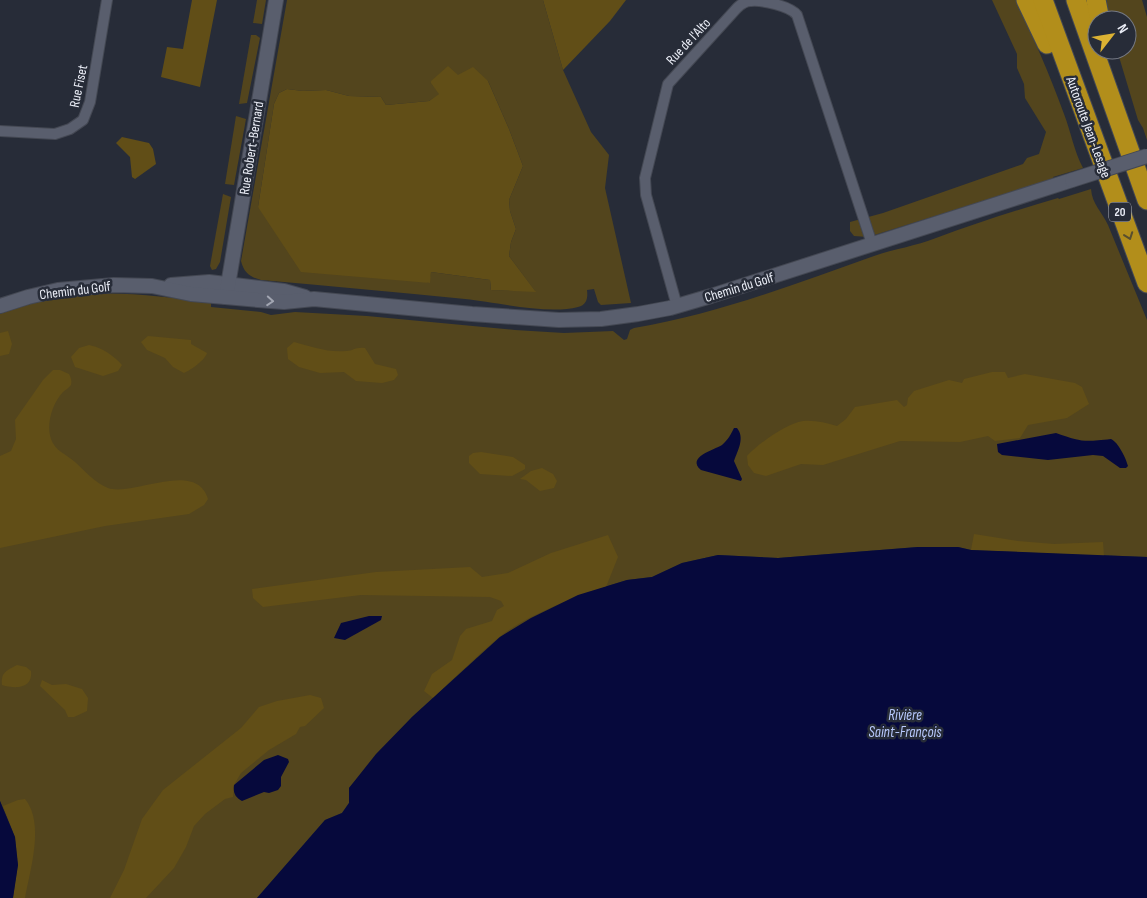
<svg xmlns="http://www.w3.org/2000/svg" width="1147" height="898" viewBox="0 0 1147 898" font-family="'Sofia Sans Condensed',sans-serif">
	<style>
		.green { fill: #53451d; fill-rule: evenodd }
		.forest { fill: #614e17 }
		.water { fill: #06093c }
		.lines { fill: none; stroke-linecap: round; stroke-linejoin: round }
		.street-casing { stroke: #444853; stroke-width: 12 }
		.secondary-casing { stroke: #444853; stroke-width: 16 }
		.highway-casing { stroke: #444853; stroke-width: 21 }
		.street { stroke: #595e6d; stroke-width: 10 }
		.secondary { stroke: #595e6d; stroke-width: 14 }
		.highway { stroke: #b28e1b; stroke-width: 19 }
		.secondary-bridge-casing { stroke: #444853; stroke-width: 16; stroke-linecap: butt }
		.secondary-bridge { stroke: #595e6d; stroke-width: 14 }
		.oneway { stroke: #584e2e }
		.oneway2 { stroke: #a2a6b2 }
		.labels { text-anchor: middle; stroke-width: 5; stroke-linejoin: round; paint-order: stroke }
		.shield { fill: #272c38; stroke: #b0b3bd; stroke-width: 1 }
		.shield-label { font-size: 12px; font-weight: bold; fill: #eaedf6 }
		.street-label { font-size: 14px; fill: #eaedf6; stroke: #272c38 }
		.water-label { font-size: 15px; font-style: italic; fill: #b8c9fd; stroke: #272c38 }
	</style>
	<rect width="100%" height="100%" fill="#272c38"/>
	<g class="green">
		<polygon points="257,0 266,0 262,24 253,23"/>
		<path d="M287,0H543L563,70L591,132L609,155L605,188L631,303L601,305L598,302L594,289L587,290C588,297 587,305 578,307C548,315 496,302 465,299C397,292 329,286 261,280C250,277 244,273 241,261ZM458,75L488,81L509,129L523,166L509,200L510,211L516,229L511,242L509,256L535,291L491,290L490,280L431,272L429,283L258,207L274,104L279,93L287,89L303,91L326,90L349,96L381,97L386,105L429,101L440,94L430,82Z"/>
		<path d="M992,0H1016C1033,37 1050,75 1064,114C1071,132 1074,151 1083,168L1053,177L1054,179L868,237L854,236L850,231V222L883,213L1023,164L1027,158L1039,154L1046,132L1025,98L1024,84L1017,68V54Z"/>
		<polygon points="1105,0 1142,0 1147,17 1147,140 1143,128 1138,120 1117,50 1127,50 1127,20 1110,20"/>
		<polygon points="251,35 256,35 260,38 247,103 239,104"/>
		<polygon points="236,116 246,119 234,185 225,184"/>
		<path d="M1091,189C1092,204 1102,212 1108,225L1147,320V557L971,550L958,547H918L778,558L718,555L682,563L652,577L627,580L578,595L500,637L412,717L349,788V803L342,813L325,820L257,898H13L18,865L15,837L0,801V314C29,303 60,295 91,294C131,292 171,298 211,302V307L261,312L271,315L295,312L367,316L515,330L564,333L613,331L624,340L627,339L630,330L634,328C717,314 795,284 874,256C894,249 916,246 936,238C976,223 1017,210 1058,198L1059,199Z"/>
		<polygon points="223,194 231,197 220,262 216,269 212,270 210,266"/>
	</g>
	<g class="forest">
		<polygon points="192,0 217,0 200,87 161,77 167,47 183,49"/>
		<polygon points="543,0 626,0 610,21 563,70"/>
		<polygon points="448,66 458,75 473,67 488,81 509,129 523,166 509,200 510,211 516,229 511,242 509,256 536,292 491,290 490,280 431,272 430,283 301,272 258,207 274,104 279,93 287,89 303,91 326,90 349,96 381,97 386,105 429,101 439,94 430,82"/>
		<polygon points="122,137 149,143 153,149 156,164 135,179 132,177 130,157 116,143"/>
		<polygon points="8,331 12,344 9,354 0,356 0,333"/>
		<path d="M148,336L191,340V344L207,353C205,360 191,370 184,373L173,367L165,358L147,350L141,342Z"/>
		<path d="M294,342C310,346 328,353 346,351C354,351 354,347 365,348L375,364L396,369L398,375L394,380L382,383L356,381L344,372L320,373L299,367L288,359L287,348Z"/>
		<path d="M89,345C102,348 112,354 122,365L118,371L103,376L75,367L71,357L79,348Z"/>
		<path d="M53,370H60L69,374C71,378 72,381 71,385C69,388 65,390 63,392C52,404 46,424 51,439C55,451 66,454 75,462C84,470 95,483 108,488C133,497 196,459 208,499L204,505L189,514L105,526L0,548V456L11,451L16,439L15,420L43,380Z"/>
		<path d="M992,372H1005L1008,378L1025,374L1075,383L1082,387L1089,404L1067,418L1028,425L1020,438L995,441L988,436L960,442L900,441L823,465L801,464L766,476L754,473L748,465L747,456C759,443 786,424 803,421C815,420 826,423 837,426L846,419L855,407L897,400L904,407L907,405L908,398L914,391L949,380L962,383L964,379Z"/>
		<polygon points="481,452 513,457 525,465 525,469 512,476 480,474 469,463 469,456 473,453"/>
		<polygon points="542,468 553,474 557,481 554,488 540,491 526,480 520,479 531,471"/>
		<polygon points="974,534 1018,541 1054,544 1103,542 1104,556 971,550"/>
		<path d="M608,535L618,557L606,587C574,597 525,616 498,638C476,657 454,678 433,698L424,691L432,674L452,660L460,636L466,629L492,621L497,610L504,606L501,601L490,597L361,595L263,607L253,598L252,589L376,572L470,567L482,577L508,573L551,553Z"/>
		<path d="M17,665L26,667L31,671C33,689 15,689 2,685C1,672 6,671 17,665Z"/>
		<polygon points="42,680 52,685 66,684 82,689 88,698 87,711 74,717 68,717 65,710 40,686"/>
		<polygon points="310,695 321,698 324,708 305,726 300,727 296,734 269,750 241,773 234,785 233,797 225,799 205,814 194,826 186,847 174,868 146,898 110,898 124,870 142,819 163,790 241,728 259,707 277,701"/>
		<path d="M25,799C45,823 30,870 25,898H13L18,865L15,837L3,806L18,800Z"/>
	</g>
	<g class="water">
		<path d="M734,428H737C745,438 738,450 734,461L742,479L741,481L701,470C686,457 714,450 722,445C728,440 731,434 734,428Z"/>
		<path d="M1056,433C1081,442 1084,442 1111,439C1118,442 1126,458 1128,466L1126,468H1120L1103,456L1093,455L1048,460L1002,455L998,452L997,444Z"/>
		<polygon points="918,547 958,547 971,550 1147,557 1147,898 257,898 325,820 342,813 349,803 349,788 376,754 412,717 500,637 531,618 578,595 627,580 652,577 682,563 718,555 778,558"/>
		<polygon points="369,616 382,616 381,620 345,640 334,638 341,623"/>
		<path d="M278,755L288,759L289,762L281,777V786L278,790L269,793L264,792L242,801C235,797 233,793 234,785L264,760Z"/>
		<polygon points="0,801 15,837 18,865 13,898 0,898"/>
	</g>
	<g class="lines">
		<g class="street-casing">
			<g id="street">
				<polyline points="0,131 55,134 70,129 83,120 90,102 107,0"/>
				<path d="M677,306L646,195L645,178L668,84L737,8C741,4 746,1 751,1C762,0 790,6 797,15L872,244"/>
			</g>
		</g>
		<g class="secondary-casing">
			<g id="secondary">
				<polyline points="171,285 209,282 284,291 305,297"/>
				<polyline points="226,297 276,0"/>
				<polyline points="0,306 28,297 58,290 114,285 152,286 191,294 258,300 284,302 314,299 472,314 559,320 601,319 638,314 670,308 711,296 1072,180"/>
			</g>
		</g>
		<g class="highway-casing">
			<g id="highway">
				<polyline points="1026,0 1047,44"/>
				<polyline points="1043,0 1147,283"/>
				<polyline points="1076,0 1147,200"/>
				<polyline points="1096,0 1100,20"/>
			</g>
		</g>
		<use href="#street" class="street"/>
		<use href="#secondary" class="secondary"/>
		<use href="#highway" class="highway"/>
		<g class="secondary-bridge-casing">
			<polyline id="secondary-bridge" points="1072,180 1147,156"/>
		</g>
		<use href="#secondary-bridge" class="secondary-bridge"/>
	</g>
	<defs><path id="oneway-chevron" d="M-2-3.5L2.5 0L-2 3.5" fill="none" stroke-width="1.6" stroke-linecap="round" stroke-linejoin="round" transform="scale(1.25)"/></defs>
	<use class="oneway" href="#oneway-chevron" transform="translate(1129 236) rotate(70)"/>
	<use class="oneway2" href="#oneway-chevron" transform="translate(270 301) rotate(4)"/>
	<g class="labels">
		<rect class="shield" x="1109" y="202.5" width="22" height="19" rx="4"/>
		<g class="shield-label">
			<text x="1120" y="216">20</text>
		</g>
		<g class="street-label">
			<text transform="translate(688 41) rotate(-47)" y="5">Rue de l'Alto</text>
			<text transform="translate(78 86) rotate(-78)" y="5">Rue Fiset</text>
			<text transform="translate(1089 127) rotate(70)" y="5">Autoroute Jean-Lesage</text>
			<text transform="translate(251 148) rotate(-81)" y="5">Rue Robert-Bernard</text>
			<text transform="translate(739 287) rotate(-17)" y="5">Chemin du Golf</text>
			<text transform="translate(75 290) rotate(-7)" y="5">Chemin du Golf</text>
		</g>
		<g class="water-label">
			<text x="905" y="720">Rivière<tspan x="905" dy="17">Saint-François</tspan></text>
		</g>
	</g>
	<g transform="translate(1112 35) rotate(59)"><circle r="24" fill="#272c38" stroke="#757984"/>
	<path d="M0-4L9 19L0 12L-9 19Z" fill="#dcb233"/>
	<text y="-8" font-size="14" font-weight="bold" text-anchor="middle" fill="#eaedf6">N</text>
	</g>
</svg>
